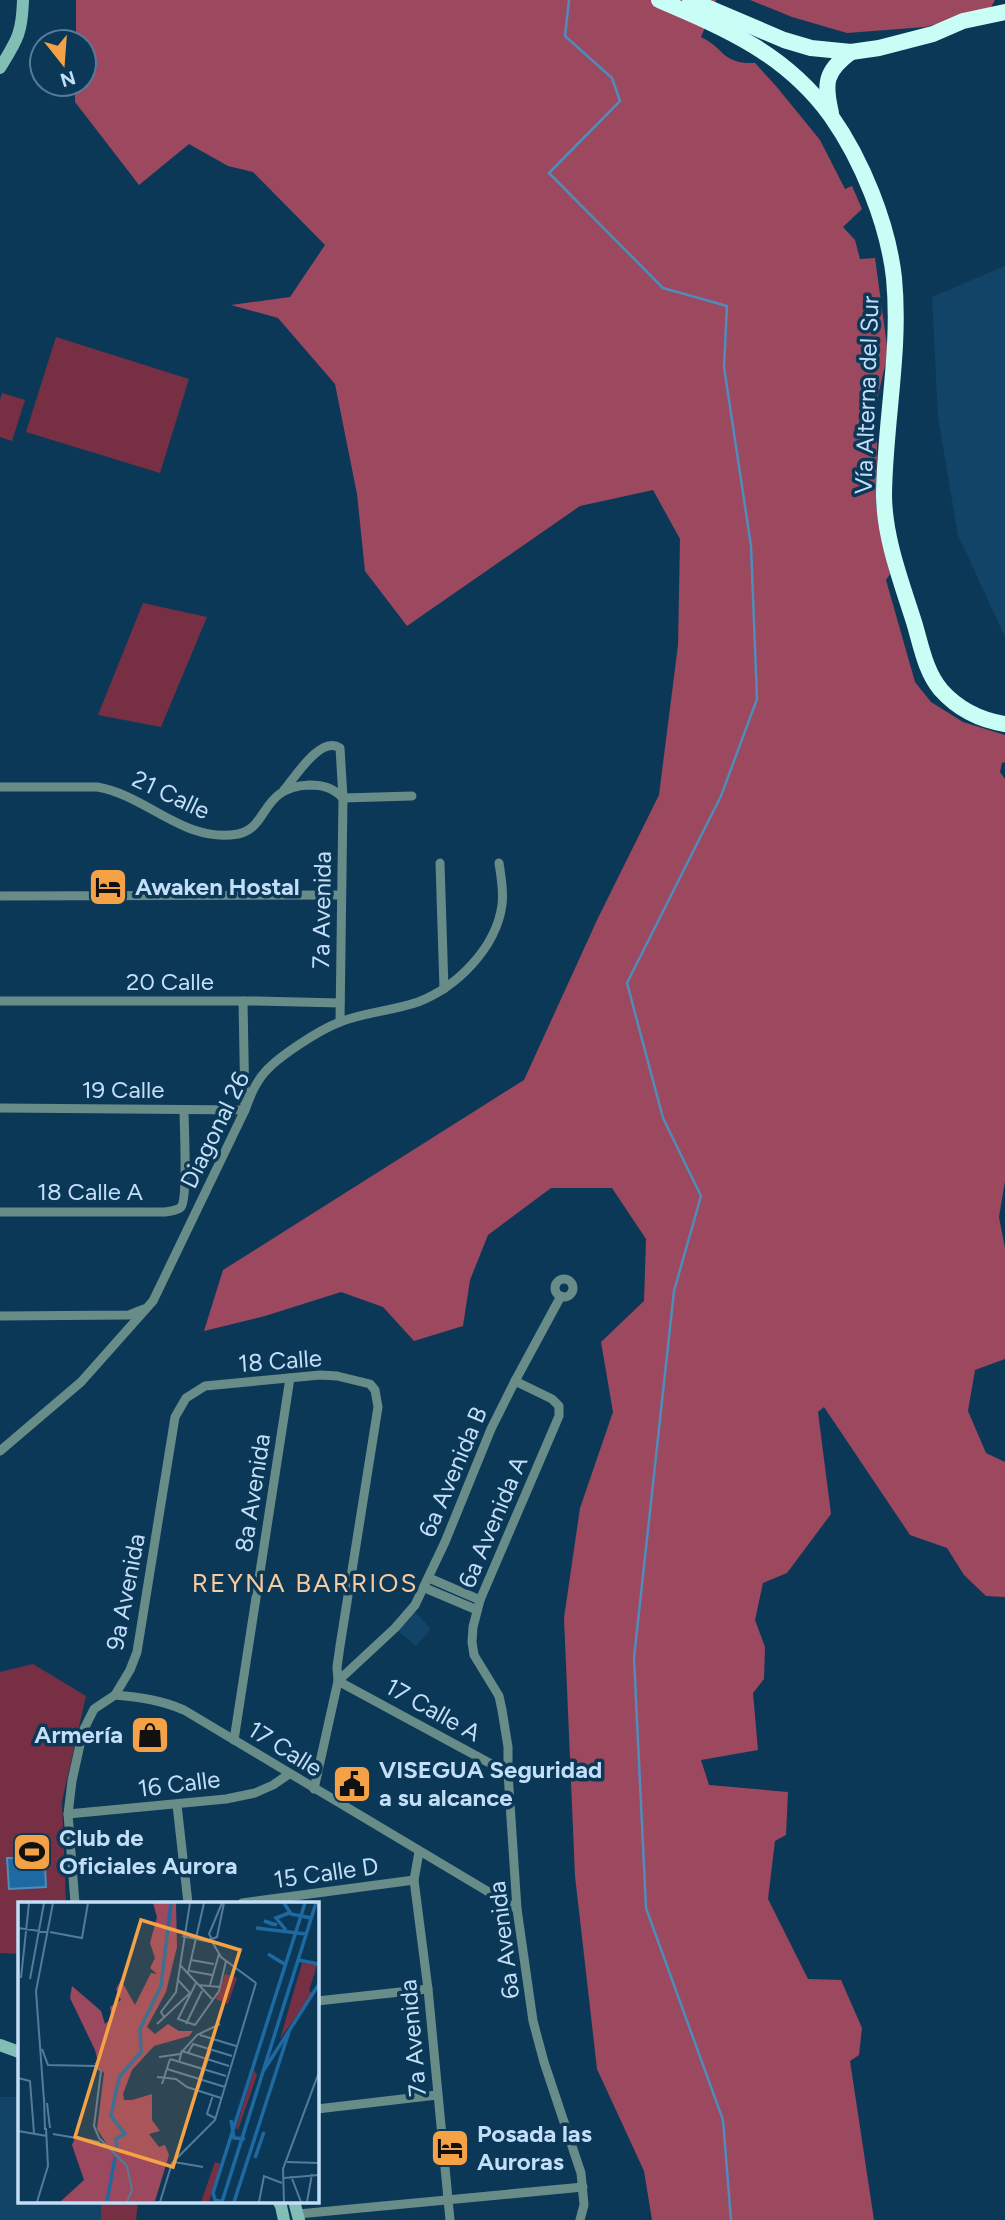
<svg xmlns="http://www.w3.org/2000/svg" width="1005" height="2220" viewBox="0 0 1005 2220" font-family="Figtree,sans-serif">
	<style>
		.built { fill: #124468 }
		.green { fill: #762f43 }
		.forest { fill: #9c485e }
		.water { fill: #1d69a0; stroke: #4f8cba; stroke-width: 2 }
		.lines { fill: none; stroke-linecap: round; stroke-linejoin: round }
		.stream { stroke: #4f8cba; stroke-width: 2.5 }
		.street { stroke: #688c87; stroke-width: 9 }
		.secondary { stroke: #83beb6; stroke-width: 12 }
		.highway { stroke: #c9fef7; stroke-width: 16 }
		.labels { text-anchor: middle; stroke-width: 7; stroke-linejoin: round; paint-order: stroke }
		.street-label { font-size: 24px; fill: #c3dff8; stroke: #0c3858 }
		.poi-label { font-size: 24px; font-weight: bold; fill: #c3dff8; stroke: #0c3858; text-anchor: start }
		.neighbourhood-label { font-size: 26px; letter-spacing: 2px; fill: #f9ca9d; stroke: #0c3858 }
		.inset-river { fill: none; stroke: #1d69a0; stroke-width: 3.5 }
		.inset-road { fill: none; stroke: #557b98; stroke-width: 2 }
		.view { fill: #f5a246; fill-opacity: 0.15; stroke: #f5a246; stroke-width: 3.5 }
		.inset-edge { fill: none; stroke: #c3dff8; stroke-width: 3.5 }
	</style>
	<rect width="100%" height="100%" fill="#0c3858"/>
	<g class="built">
		<polygon points="1005,266 1005,637 958,535 938,417 932,297"/>
		<polygon points="415,1612 431,1629 416,1646 397,1630"/>
		<polygon points="0,2097 19,2097 19,2201 138,2201 136,2220 0,2220"/>
	</g>
	<g class="green">
		<polygon points="56,337 189,379 160,473 26,432"/>
		<polygon points="2,393 25,400 12,441 0,437 0,400"/>
		<polygon points="143,603 207,617 161,727 98,715"/>
		<polygon points="33,1664 86,1696 62,1801 66,1903 19,1903 19,1954 0,1953 0,1672"/>
		<polygon points="101,2201 138,2201 136,2220 101,2220"/>
	</g>
	<g class="forest">
		<path d="M76,0H716L701,37C726,49 721,64 755,63L776,86L820,140L845,189L852,186L862,209L843,227L855,240L860,259L875,258L888,353L871,425L877,438L876,505L890,574L886,580L915,682L931,702L963,722L1005,735V762L1002,763L1000,772L1005,779V1181L999,1217L1005,1248V1359L975,1370L968,1411L986,1453L1005,1462V1597L986,1596L964,1575L947,1548L910,1535L824,1407L818,1412L831,1514L787,1573L763,1583L755,1620L765,1647L764,1679L753,1693L758,1750L701,1760L709,1785L788,1792L786,1835L775,1841L768,1899L808,1979L841,1980L862,2028L859,2055L850,2061L874,2220H652L644,2171L597,2069L575,1876L564,1618L580,1508L613,1412L601,1342L644,1301L646,1239L612,1188H551L488,1235L470,1280L463,1326L414,1341L383,1307L341,1292L265,1316L204,1331L223,1270L524,1080L598,918L659,795L678,645L680,539L653,490L580,506L407,626L365,571L357,494L335,384L278,318L231,305L290,297L325,245L253,172L228,166L189,144L139,185L75,102V84H84V42H76Z"/>
		<polygon points="750,0 995,0 989,11 925,27 847,33 792,17"/>
	</g>
	<polygon class="water" points="7,1858 18,1858 19,1869 45,1867 46,1887 9,1889"/>
	<g class="lines">
		<polyline class="stream" points="569,0 565,36 612,78 620,101 549,173 663,288 727,306 724,367 751,546 757,699 721,796 627,983 663,1118 701,1196 674,1291 634,1658 646,1908 723,2120 731,2220"/>
		<g class="street">
			<path d="M0,787H97C147,795 184,844 238,834C269,828 260,787 309,785C324,785 333,788 343,798"/>
			<path d="M284,790C296,776 321,735 340,748L343,798L340,1022"/>
			<polyline points="343,798 412,796"/>
			<polyline points="440,863 444,989"/>
			<polyline points="0,896 341,895"/>
			<polyline points="0,1001 256,1001 340,1003"/>
			<polyline points="0,1108 245,1110 243,1001"/>
			<path d="M0,1212H165C170,1211 177,1211 181,1207C188,1199 184,1125 184,1110"/>
			<circle cx="564" cy="1288" r="9"/>
			<polyline points="0,1316 129,1315 144,1309"/>
			<polyline points="515,1381 552,1399 559,1406 559,1416 480,1600 473,1627 472,1642 474,1655 499,1696 502,1710 508,1747 508,1773 517,1909 533,2021 544,2062 581,2173 584,2205 580,2220"/>
			<path d="M0,1451L81,1382L153,1301L245,1110C250,1097 255,1083 265,1072C279,1056 319,1030 340,1022C365,1012 392,1011 418,1002C457,987 496,948 502,905C504,891 501,877 499,863"/>
			<polyline points="429,1578 480,1600"/>
			<polyline points="425,1588 477,1610"/>
			<path d="M115,1695C139,1697 161,1700 184,1710L517,1909"/>
			<polyline points="234,1740 290,1378"/>
			<polyline points="508,1773 338,1681 395,1628 415,1605 445,1542 491,1429 515,1381 561,1296"/>
			<polyline points="177,1805 188,1903"/>
			<polyline points="68,1814 226,1799 255,1793 273,1785 289,1774"/>
			<polyline points="419,1852 414,1880 428,1989 450,2220"/>
			<polyline points="75,1903 68,1814 72,1781 83,1731 94,1709 115,1695 130,1670 137,1652 175,1417 186,1398 205,1386 320,1375 337,1376 370,1384 375,1390 378,1407 340,1646 337,1667 338,1681 314,1789"/>
			<polyline points="242,1903 414,1880"/>
			<polyline points="317,2001 428,1989"/>
			<polyline points="317,2109 437,2095"/>
			<polyline points="298,2214 583,2187"/>
		</g>
		<g class="secondary">
			<path d="M0,68C17,40 22,34 23,0"/>
			<polyline points="0,2045 19,2052"/>
			<polyline points="278,2201 281,2206 284,2220"/>
			<polyline points="294,2201 299,2220"/>
		</g>
		<g class="highway">
			<path d="M659,0C727,29 786,54 831,116C862,160 888,224 894,278C901,350 885,421 884,494C884,537 901,581 914,622C921,645 925,671 941,690C958,709 980,720 1005,724"/>
			<polyline points="690,0 784,40 811,48 851,52 879,48 933,34 963,21 1005,12"/>
			<path d="M831,113C824,83 825,71 851,52"/>
		</g>
	</g>
	<defs>
		<g id="hotel-square" transform="scale(2.0125)"><rect x="-9" y="-9" width="18" height="18" rx="4" fill="#f5a246" stroke="#0c3858"/><path d="M-6-4.5h1.5V1H6V5H4.5V3h-9V5H-6ZM-4 0a1.8 1.8 0 1 1 3.6 0ZM.5 0V-2.5h3Q6-2.5 6 0Z" fill="#111"/></g>
		<g id="shop-square" transform="scale(2.0125)"><rect x="-9" y="-9" width="18" height="18" rx="4" fill="#f5a246" stroke="#0c3858"/><path d="M-5-2.5h2.3a2.7 3.5 0 0 1 5.4 0H5L5.5 6h-11ZM-1.5-2.5h3a1.5 2.3 0 0 0-3 0Z" fill="#111"/></g>
		<g id="civic-square" transform="scale(2.0125)"><rect x="-9" y="-9" width="18" height="18" rx="4" fill="#f5a246" stroke="#0c3858"/><path d="M-.6-6.5H3V-4.5H.6V-3L4-1V1h2V6H-6V1h2V-1L-.6-3ZM-1.2 2.5V6h2.4V2.5Z" fill="#111"/></g>
		<g id="stadium-square" transform="scale(2.0125)"><rect x="-9" y="-9" width="18" height="18" rx="4" fill="#f5a246" stroke="#0c3858"/><path d="M0-5a6.5 5 0 1 0 0 10a6.5 5 0 1 0 0-10ZM-3.5-1.8h7v3.6h-7Z" fill="#111"/></g>
	</defs>
	<g fill-rule="evenodd">
		<use href="#hotel-square" x="108" y="887"/>
		<use href="#shop-square" x="150" y="1735"/>
		<use href="#civic-square" x="352" y="1784"/>
		<use href="#stadium-square" x="32" y="1852"/>
		<use href="#hotel-square" x="450" y="2148"/>
	</g>
	<g class="labels">
		<g class="street-label">
			<text transform="translate(867 395) rotate(-88)" y="8">Vía Alterna del Sur</text>
			<text transform="translate(171 795) rotate(25)" y="8">21 Calle</text>
			<text transform="translate(322 910) rotate(-89)" y="8">7a Avenida</text>
			<text x="170" y="990">20 Calle</text>
			<text x="123" y="1098">19 Calle</text>
			<text transform="translate(215 1130) rotate(-64)" y="8">Diagonal 26</text>
			<text x="90" y="1200">18 Calle A</text>
			<text transform="translate(280 1361) rotate(-4)" y="8">18 Calle</text>
			<text transform="translate(453 1472) rotate(-67)" y="8">6a Avenida B</text>
			<text transform="translate(253 1493) rotate(-81)" y="8">8a Avenida</text>
			<text transform="translate(493 1522) rotate(-67)" y="8">6a Avenida A</text>
			<text transform="translate(126 1592) rotate(-79)" y="8">9a Avenida</text>
			<text transform="translate(433 1710) rotate(29)" y="8">17 Calle A</text>
			<text transform="translate(285 1749) rotate(32)" y="8">17 Calle</text>
			<text transform="translate(179 1784) rotate(-7)" y="8">16 Calle</text>
			<text transform="translate(326 1873) rotate(-8)" y="8">15 Calle D</text>
			<text transform="translate(504 1940) rotate(-97)" y="8">6a Avenida</text>
			<text transform="translate(413 2038) rotate(-95)" y="8">7a Avenida</text>
		</g>
		<g class="poi-label">
			<text x="135" y="895">Awaken Hostal</text>
			<text x="123" y="1743" text-anchor="end">Armería</text>
			<text x="379" y="1778">VISEGUA Seguridad<tspan x="379" dy="28">a su alcance</tspan></text>
			<text x="59" y="1846">Club de<tspan x="59" dy="28">Oficiales Aurora</tspan></text>
			<text x="477" y="2142">Posada las<tspan x="477" dy="28">Auroras</tspan></text>
		</g>
		<g class="neighbourhood-label">
			<text x="305" y="1592">REYNA BARRIOS</text>
		</g>
	</g>
	<g transform="translate(18 1902)">
		<rect width="301" height="301" fill="#0c3858"/>
		<path d="M284,61L299,63L291,89L295,91L262,137ZM207,72L219,76L210,102L198,97ZM236,168L239,173L220,228L218,226ZM197,260L203,262L191,300H183Z" fill="#762f43"/>
		<path d="M135,1H158L159,45L148,90L129,125L137,132L150,122L161,129H175L171,134L136,144L114,168L105,192L106,198H114L134,192V218L142,229L131,232L141,245L147,243L151,253L141,286L137,299L42,300L66,278L54,243L57,236L73,237L84,245L88,241L79,227L86,171L76,161L80,160L77,148L52,96L54,84L83,109L87,122L94,116L92,105L103,98L98,87L103,78L117,103L133,71L139,72L132,66L137,56L132,41L139,15Z" fill="#9c485e"/>
		<path class="inset-river" d="M266,1L273,12L293,16M256,23L246,19L259,23M238,26L288,32M268,28L258,16L271,11M250,52L268,63M280,58L301,62M246,168L301,82M213,218L216,236L227,237M99,249L98,237L107,232L93,214L98,189L102,174L123,150L122,127L143,84L153,1M237,256L246,230M89,300L97,255M204,300L298,1M206,300L197,298L195,291L287,1M216,300L271,130"/>
		<path class="inset-road" d="M204,1L191,32L194,37L199,35L206,1M0,26L29,30M32,30L64,36L70,1M164,34L192,40M192,36L203,55L238,81M173,58L196,62M162,63L194,97M172,69L194,73M170,71L186,1M3,76L11,1M12,77L26,1M178,81L160,117L177,123L201,89L208,59M180,83L202,85M192,83L201,52M146,115L143,110L158,90L172,1M139,122L172,91L159,77M168,122L184,89M182,133L218,144M24,147L30,163L77,164L83,169L76,224L81,236L109,264L114,288L109,300M170,151L175,142L214,154M141,155L162,152L179,133L202,122M152,157L208,174M161,160L164,149L211,164M149,167L207,185M139,175L158,177L169,185L203,196M0,176L12,179L16,231M144,182L152,157M180,188L193,147M195,193L189,212L197,216M26,196L27,228M26,199L18,89L35,1M29,201L32,226M0,229L29,234M35,232L82,240M156,260L185,265M269,260L301,261M273,274L283,300M266,276L301,273M19,300L30,264L28,226M142,300L154,261L197,218L238,81M241,300L246,274L264,281M266,300L265,267L301,170M289,300L294,272"/>
		<path class="view" d="M123,18L222,48L155,265L57,235Z"/>
		<rect width="301" height="301" class="inset-edge"/>
	</g>
	<g transform="translate(63 63) rotate(163)"><circle r="33" fill="#0c3858" stroke="#557b98" stroke-width="2"/>
	<path d="M0-5L12 26L0 18L-12 26Z" fill="#f5a246"/>
	<text y="-10" font-size="19" font-weight="bold" text-anchor="middle" fill="#c3dff8">N</text>
	</g>
</svg>
